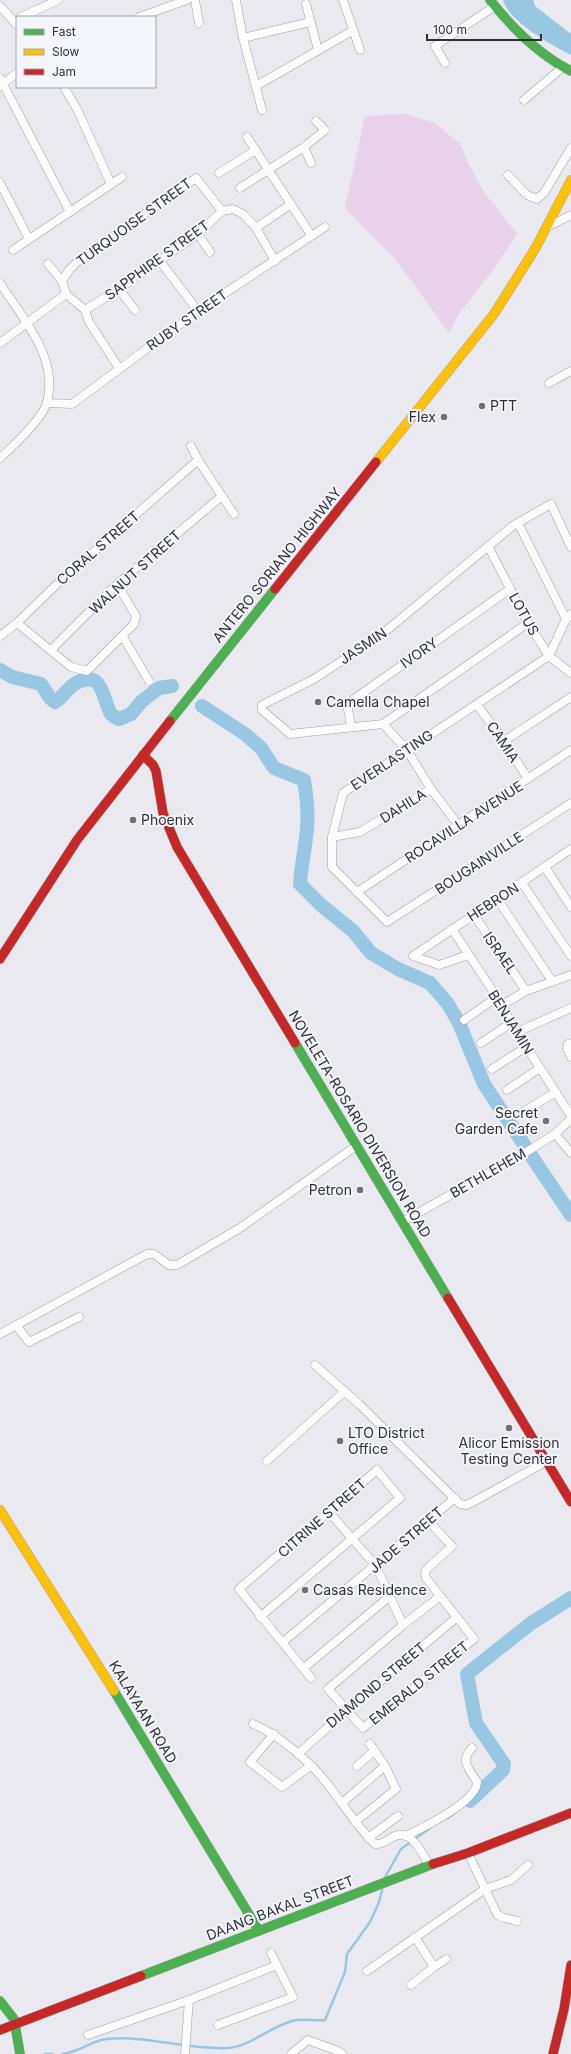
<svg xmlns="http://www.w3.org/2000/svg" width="571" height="2054" viewBox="0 0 571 2054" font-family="Inter,sans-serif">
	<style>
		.green { fill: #e8d2ea }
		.water { fill: #98c7e3 }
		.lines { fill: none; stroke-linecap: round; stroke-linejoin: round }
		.stream { stroke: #98c7e3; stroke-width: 2.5 }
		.river { stroke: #98c7e3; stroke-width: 14 }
		.street-casing { stroke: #a0a0a5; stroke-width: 9 }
		.fast-casing { stroke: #a0a0a5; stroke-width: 10 }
		.slow-casing { stroke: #a0a0a5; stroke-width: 10 }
		.jam-casing { stroke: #a0a0a5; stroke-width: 10 }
		.street { stroke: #fcfcfd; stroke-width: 8 }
		.fast { stroke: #4caf50; stroke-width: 9 }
		.slow { stroke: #ffc107; stroke-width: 9 }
		.jam { stroke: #c62828; stroke-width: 9 }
		.poi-dot { fill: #717175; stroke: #f4f5fd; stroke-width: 1.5 }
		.labels { text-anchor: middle; stroke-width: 4; stroke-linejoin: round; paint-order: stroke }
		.street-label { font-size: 14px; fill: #303034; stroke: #f4f5fd }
		.poi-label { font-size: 14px; fill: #303034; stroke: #f4f5fd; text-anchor: start }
	</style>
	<rect width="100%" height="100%" fill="#e9e9ef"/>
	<polygon class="green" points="405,114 435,123 460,144 471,169 484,192 517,234 493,270 458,315 449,333 396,260 345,208 365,116"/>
	<path class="water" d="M503,0H533L535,6L571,34V55C552,45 509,22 503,0Z"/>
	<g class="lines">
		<g class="stream">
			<polyline points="172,686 174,687"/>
			<polyline points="448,1818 457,1811"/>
			<polyline points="384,1879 401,1849 430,1828"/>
			<polyline points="45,2054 52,2054"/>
			<path d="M62,2054C80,2052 90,2041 107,2039C148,2035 187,2050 228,2048C251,2046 270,2027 292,2021C301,2018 315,2021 325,2020L345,1972L347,1954L370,1922L379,1902L383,1886"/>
		</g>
		<g class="river">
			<path d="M0,670L12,677L41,684L50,698L55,702C63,697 68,687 76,683C104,669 102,699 111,714C113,716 116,718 119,719L131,714L142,701L159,688L172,686"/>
			<path d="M202,706L245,734L261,748L274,768L304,780C307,798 309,820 306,838C304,854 301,868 300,884L321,905L353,931L371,953L398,969L430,983L448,1004L459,1023L484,1084L525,1146"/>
			<polyline points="530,1154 571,1215"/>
			<polyline points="470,1801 503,1770 504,1764 476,1723 467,1674 530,1624 571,1598"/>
		</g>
		<g class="street-casing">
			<g id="street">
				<polyline points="195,0 199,23"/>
				<polyline points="236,0 243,38 262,110"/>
				<polyline points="343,0 360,50"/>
				<polyline points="306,4 318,50"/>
				<polyline points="0,6 17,25"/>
				<polyline points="21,17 58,0"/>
				<polyline points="139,17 187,0"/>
				<polyline points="243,38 310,22"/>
				<polyline points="445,63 435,46 495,6"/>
				<polyline points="0,78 70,212"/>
				<polyline points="0,86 17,73"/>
				<polyline points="256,86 352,31"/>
				<polyline points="64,87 77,109 111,184"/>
				<polyline points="524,100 563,67"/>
				<polyline points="247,137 311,235"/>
				<polyline points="304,147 311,163"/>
				<polyline points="219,173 256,150"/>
				<polyline points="508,175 527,195 537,199 544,193 571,148"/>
				<polyline points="0,183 29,239"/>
				<polyline points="240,188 304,147 325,130 316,121"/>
				<polyline points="547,227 571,215"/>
				<polyline points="256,228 291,204"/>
				<polyline points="198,234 210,252"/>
				<polyline points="13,250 122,177"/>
				<polyline points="159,260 198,311"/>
				<polyline points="48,264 62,281 66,294 85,310 89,322 119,368"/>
				<polyline points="62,281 69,270 78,261 196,178 222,211"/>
				<path d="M0,283C22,318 59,357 47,402C44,417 12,447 0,458"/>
				<polyline points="119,289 135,310"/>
				<polyline points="85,310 119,289 198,234 222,211 233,209 243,214 256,228 275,261"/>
				<polyline points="0,343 66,294"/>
				<polyline points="549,383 571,371"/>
				<polyline points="47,403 72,404 198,311 325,227"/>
				<polyline points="191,446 198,460 234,514"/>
				<polyline points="518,523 566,619"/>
				<polyline points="488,546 528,623 549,656 571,673"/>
				<polyline points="571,614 566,619 549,656 343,793 332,837 332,867 387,922 571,803"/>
				<polyline points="17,623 71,667 87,671 134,624 136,616 117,584"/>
				<polyline points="528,623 383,724 290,734 262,710 262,705 314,679 381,635 514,525 551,504 571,547"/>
				<polyline points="0,636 17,623 57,584 198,460"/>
				<polyline points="123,637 149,681"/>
				<polyline points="51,650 117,584 222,496"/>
				<polyline points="477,705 504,741 528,779"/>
				<polyline points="351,726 347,704 510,589"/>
				<polyline points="504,741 571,697"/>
				<polyline points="431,789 459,826"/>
				<polyline points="332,837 360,832 431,789 407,750 383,724"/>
				<polyline points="545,867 571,907"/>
				<polyline points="522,883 571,956"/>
				<polyline points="357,892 571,750"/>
				<polyline points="498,900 552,981"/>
				<polyline points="474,915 526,991"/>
				<polyline points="452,929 502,1005 511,1023 571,1116"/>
				<polyline points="468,955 439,965 413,956 571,849"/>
				<polyline points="502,1005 526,991 571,975"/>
				<polyline points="464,1020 497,997"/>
				<polyline points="517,1032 571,1008"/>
				<polyline points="481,1043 511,1023"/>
				<polyline points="571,1043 568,1044 567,1049 571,1057"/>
				<polyline points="492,1069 526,1047"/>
				<polyline points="507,1090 540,1068"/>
				<polyline points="518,1115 556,1092"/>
				<polyline points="555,1134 571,1153"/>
				<polyline points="402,1222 523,1154 555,1134 571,1119"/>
				<polyline points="16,1325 29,1342 79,1317"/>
				<polyline points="0,1334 147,1254 154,1254 169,1265 177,1265 240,1228 356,1146"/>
				<polyline points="315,1365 360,1405 460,1504 466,1505 473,1502 547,1461"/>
				<polyline points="267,1461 345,1391"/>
				<polyline points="329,1512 376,1566 403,1625"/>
				<polyline points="428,1521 452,1546 426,1570 425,1574 426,1578 474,1639 363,1728 328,1689 403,1625 439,1597"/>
				<polyline points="260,1617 400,1498 377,1470 239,1589 311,1678"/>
				<polyline points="283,1642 455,1498"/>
				<polyline points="304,1668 389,1597"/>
				<path d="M253,1724C278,1734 313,1764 329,1786C344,1805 357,1827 375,1844C383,1845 388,1839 395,1836C411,1829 423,1854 429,1865"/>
				<polyline points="274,1734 250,1762 282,1787 310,1766"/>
				<polyline points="298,1754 348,1709 456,1618"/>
				<polyline points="357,1766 374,1751"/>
				<polyline points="342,1803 385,1766"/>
				<polyline points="355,1822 396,1789 385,1766 370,1744"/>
				<path d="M406,1836C422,1828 477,1802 477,1782C470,1770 459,1761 472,1748"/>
				<polyline points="368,1838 398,1816"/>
				<polyline points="468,1853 497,1914 501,1917 517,1921"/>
				<polyline points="415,1937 434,1967 446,1959"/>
				<polyline points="367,1971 485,1889 511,1880 528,1865"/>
				<polyline points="411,1985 434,1967"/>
				<polyline points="218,2025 293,1997 271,1953"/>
				<polyline points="88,2035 189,2000 277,1965"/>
				<polyline points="185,2054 189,2000"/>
				<polyline points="291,2054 308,2040 338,2051 342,2054"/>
			</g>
		</g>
		<g class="fast-casing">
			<g id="fast">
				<path d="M490,0C513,29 538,54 571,71"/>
				<polyline points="170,721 275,589"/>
				<polyline points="295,1043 448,1298"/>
				<polyline points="114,1691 259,1931"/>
				<polyline points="141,1976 433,1864"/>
				<polyline points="0,2001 14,2019 20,2054"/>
			</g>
		</g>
		<g class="slow-casing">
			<g id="slow">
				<polyline points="376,462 494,314 535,249 571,180"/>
				<polyline points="0,1510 114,1691"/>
			</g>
		</g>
		<g class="jam-casing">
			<g id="jam">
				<polyline points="275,589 376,462"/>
				<polyline points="143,755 153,765 156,771 163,813 177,847 295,1043"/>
				<polyline points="0,959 77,840 170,721"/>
				<polyline points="448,1298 571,1502"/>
				<polyline points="433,1864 468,1853 571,1813"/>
				<polyline points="0,2030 141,1976"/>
				<polyline points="553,2054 564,2009 571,1965"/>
			</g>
		</g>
		<use href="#street" class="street"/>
		<use href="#fast" class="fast"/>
		<use href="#slow" class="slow"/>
		<use href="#jam" class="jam"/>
	</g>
	<g class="poi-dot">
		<circle cx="482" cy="406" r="4"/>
		<circle cx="444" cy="417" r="4"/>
		<circle cx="318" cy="702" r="4"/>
		<circle cx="133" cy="820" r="4"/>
		<circle cx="546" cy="1121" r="4"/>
		<circle cx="360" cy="1190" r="4"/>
		<circle cx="509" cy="1428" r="4"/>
		<circle cx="340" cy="1441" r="4"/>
		<circle cx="305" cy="1590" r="4"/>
	</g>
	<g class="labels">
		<g class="street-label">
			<text transform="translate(134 222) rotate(-36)" y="5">TURQUOISE STREET</text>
			<text transform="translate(157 260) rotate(-36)" y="5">SAPPHIRE STREET</text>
			<text transform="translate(187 320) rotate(-35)" y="5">RUBY STREET</text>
			<text transform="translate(98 548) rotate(-41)" y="5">CORAL STREET</text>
			<text transform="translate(277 565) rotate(-51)" y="5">ANTERO SORIANO HIGHWAY</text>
			<text transform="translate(135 572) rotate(-42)" y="5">WALNUT STREET</text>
			<text transform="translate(524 614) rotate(61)" y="5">LOTUS</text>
			<text transform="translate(363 646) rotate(-34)" y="5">JASMIN</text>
			<text transform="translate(419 653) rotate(-35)" y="5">IVORY</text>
			<text transform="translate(503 742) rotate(56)" y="5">CAMIA</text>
			<text transform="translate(392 760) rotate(-34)" y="5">EVERLASTING</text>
			<text transform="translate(403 806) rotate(-32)" y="5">DAHILA</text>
			<text transform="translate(464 822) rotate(-33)" y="5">ROCAVILLA AVENUE</text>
			<text transform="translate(479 863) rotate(-33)" y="5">BOUGAINVILLE</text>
			<text transform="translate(493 902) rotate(-33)" y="5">HEBRON</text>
			<text transform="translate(500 953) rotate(55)" y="5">ISRAEL</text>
			<text transform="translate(511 1022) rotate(58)" y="5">BENJAMIN</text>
			<text transform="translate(360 1124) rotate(59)" y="5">NOVELETA-ROSARIO DIVERSION ROAD</text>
			<text transform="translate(488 1173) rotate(-30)" y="5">BETHLEHEM</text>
			<text transform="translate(322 1518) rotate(-41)" y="5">CITRINE STREET</text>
			<text transform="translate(406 1540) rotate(-41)" y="5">JADE STREET</text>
			<text transform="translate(419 1683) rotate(-39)" y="5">EMERALD STREET</text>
			<text transform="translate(376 1685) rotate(-40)" y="5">DIAMOND STREET</text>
			<text transform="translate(143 1712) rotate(59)" y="5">KALAYAAN ROAD</text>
			<text transform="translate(280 1908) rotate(-21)" y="5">DAANG BAKAL STREET</text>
		</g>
		<g class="poi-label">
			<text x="490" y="411">PTT</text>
			<text x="436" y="422" text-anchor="end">Flex</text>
			<text x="326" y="707">Camella Chapel</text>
			<text x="141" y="825">Phoenix</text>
			<text x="538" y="1118" text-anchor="end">Secret<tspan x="538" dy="16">Garden Cafe</tspan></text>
			<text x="352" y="1195" text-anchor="end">Petron</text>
			<text x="348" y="1438">LTO District<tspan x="348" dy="16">Office</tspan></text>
			<text x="509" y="1448" text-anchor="middle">Alicor Emission<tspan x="509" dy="16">Testing Center</tspan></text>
			<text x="313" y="1595">Casas Residence</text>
		</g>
	</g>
	<rect x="16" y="16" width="140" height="72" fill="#f4f5fd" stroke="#a6a6ad"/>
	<rect x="24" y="29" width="20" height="6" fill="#4caf50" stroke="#a6a6ad"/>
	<text x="52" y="36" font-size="12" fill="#303034">Fast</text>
	<rect x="24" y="49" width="20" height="6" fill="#ffc107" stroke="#a6a6ad"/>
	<text x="52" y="56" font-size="12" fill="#303034">Slow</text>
	<rect x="24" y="69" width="20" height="6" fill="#c62828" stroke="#a6a6ad"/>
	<text x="52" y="76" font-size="12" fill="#303034">Jam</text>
	<path d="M427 34v6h114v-6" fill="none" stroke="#303034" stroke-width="2"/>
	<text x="433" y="34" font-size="12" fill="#303034" stroke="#f4f5fd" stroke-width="3" paint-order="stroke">100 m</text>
</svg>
